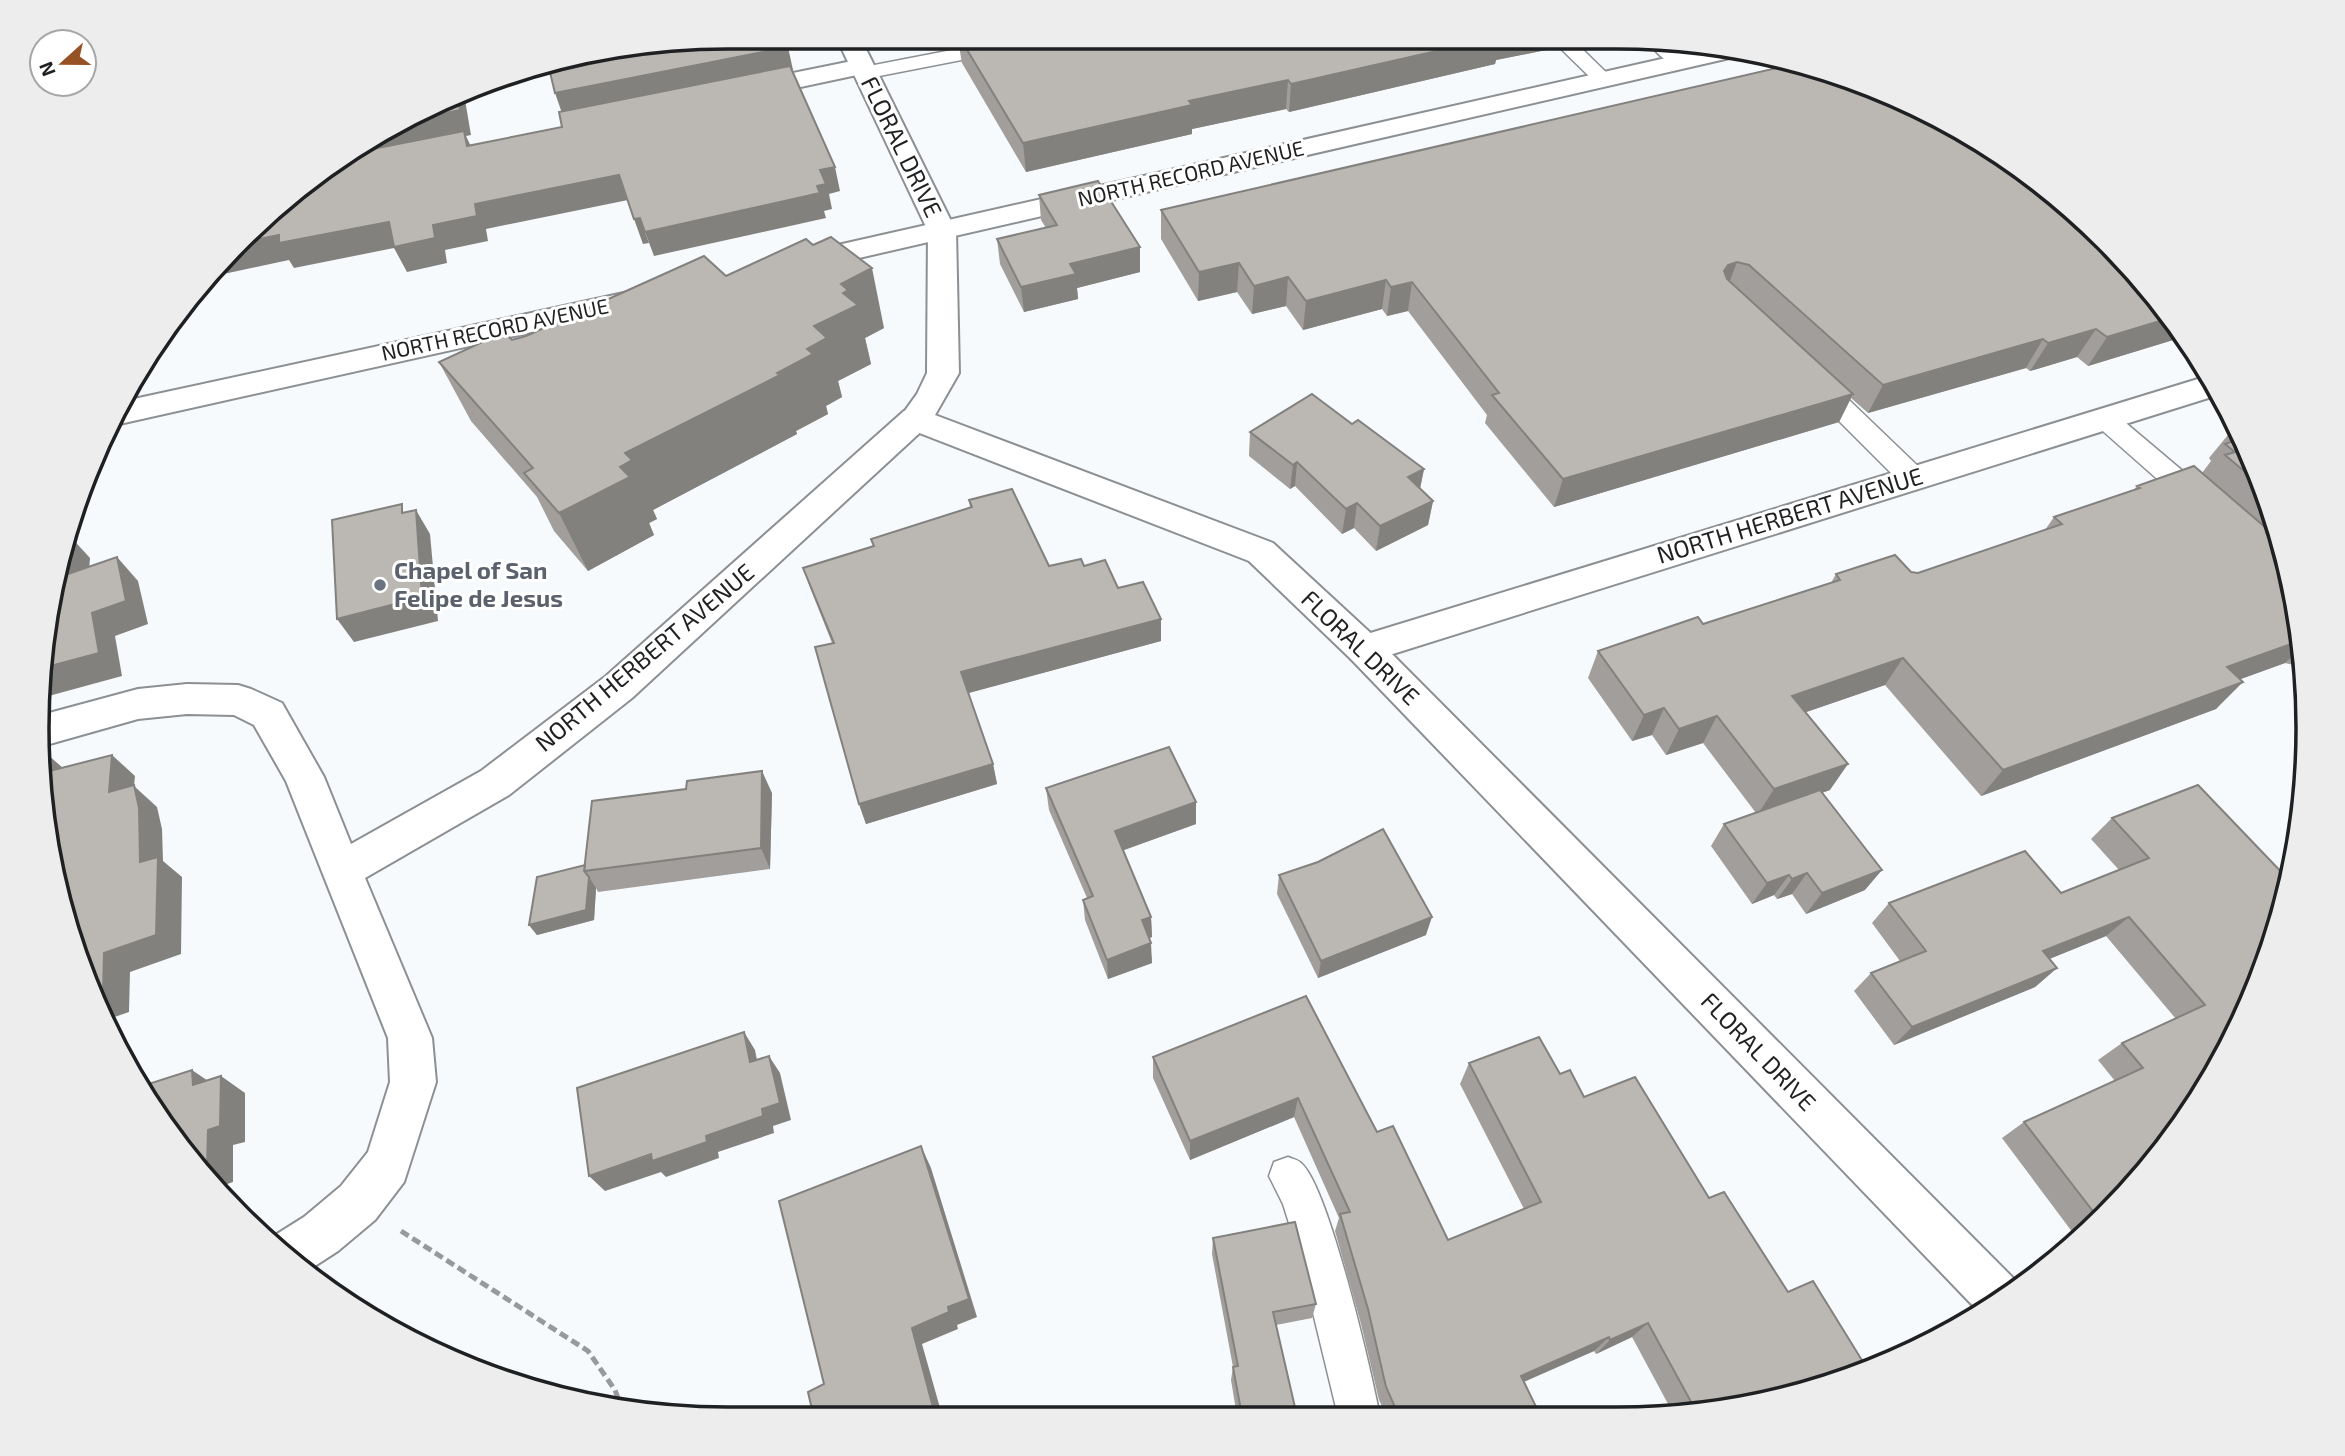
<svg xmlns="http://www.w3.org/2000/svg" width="2345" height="1456" viewBox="0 0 2345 1456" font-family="'Exo 2',sans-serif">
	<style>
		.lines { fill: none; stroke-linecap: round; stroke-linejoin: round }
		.lane-casing { stroke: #8c9093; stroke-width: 3 }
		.street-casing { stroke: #8c9093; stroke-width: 4 }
		.secondary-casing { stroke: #8c9093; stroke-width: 4 }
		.path { stroke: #97999c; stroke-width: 5; stroke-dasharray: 9 4.5; stroke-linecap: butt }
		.lane { fill: #fff; fill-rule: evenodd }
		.street { fill: #fff; fill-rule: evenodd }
		.secondary { fill: #fff; fill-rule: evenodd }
		.wall { fill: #a19e9b }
		.shaded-wall { fill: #83817e }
		.building { fill: #bbb8b4; stroke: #83817e; stroke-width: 2 }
		.worship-dot { fill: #6b7280; stroke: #fff; stroke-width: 2.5 }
		.labels { text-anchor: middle; stroke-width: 6; stroke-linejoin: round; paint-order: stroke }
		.far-street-label { font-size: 21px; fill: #1f2022; stroke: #fff }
		.street-label { font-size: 24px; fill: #1f2022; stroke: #fff }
		.worship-label { font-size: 24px; font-weight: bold; fill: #5b616d; stroke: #fff; text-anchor: start }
		.rim { fill: none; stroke: #1f2022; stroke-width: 3.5 }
	</style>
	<rect width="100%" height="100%" fill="#f6fafd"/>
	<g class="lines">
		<g class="lane-casing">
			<g id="lane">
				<polygon points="988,43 1028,43 1025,47 1018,49 864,79 857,77 854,73 857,69 864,67"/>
				<polygon points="1555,43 1576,43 1614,80 1611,84 1597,84"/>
				<path d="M1649,43H1671L1691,62L1688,66C1673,70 1658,55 1649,43Z"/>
				<polygon points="1814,372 1823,375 1923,471 1927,478 1923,485 1913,488 1903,485 1805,387 1801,381 1805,375"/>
				<polygon points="2105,410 2114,413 2210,494 2214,501 2210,508 2200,511 2190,508 2096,425 2092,419 2096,413"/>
				<path d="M1288,1157C1293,1159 1299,1160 1302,1164C1329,1189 1372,1373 1380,1417L1338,1416L1299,1255L1283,1204L1269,1176L1274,1162Z"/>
			</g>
		</g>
		<g class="street-casing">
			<g id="street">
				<polygon points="1719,46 1745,53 1734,57 798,272 788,269 783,263 788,257 798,254"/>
				<polygon points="862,59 871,62 875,67 871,72 744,99 735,96 731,91 735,86 744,83"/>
				<polygon points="633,291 644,293 648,300 644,307 115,425 111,424 120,402"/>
				<polygon points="2211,375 2221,394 1364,663 1351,659 1346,649 1351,639 1364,635"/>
				<polygon points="915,408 926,411 931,419 926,427 632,698 509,795 365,878 432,1038 436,1082 404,1182 375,1220 338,1251 304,1273 269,1239 304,1217 341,1186 368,1152 390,1082 388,1038 286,781 254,725 234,715 187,714 138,719 39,747 38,716 138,689 187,684 238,685 251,689 282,703 324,777 351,844 481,771 606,676 904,411"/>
			</g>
		</g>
		<g class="secondary-casing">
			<polygon id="secondary" points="839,43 863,43 956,231 959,373 935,415 1273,543 1377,639 2020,1285 1981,1314 1351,659 1249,561 904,427 899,419 917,394 927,373 928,231"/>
		</g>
		<polyline class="path" points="401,1231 588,1351 615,1390 622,1409"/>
		<use href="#lane" class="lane"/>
		<use href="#street" class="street"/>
		<use href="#secondary" class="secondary"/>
	</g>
	<g class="wall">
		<polygon points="916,43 1557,43 1556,48 1496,60 1495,64 1289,112 1286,109 1192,129 1192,134 1026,172 962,63 959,46 952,47 950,43 920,49"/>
		<polygon points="1790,65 2183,337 2088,366 2077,357 2030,371 2026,368 1868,413 1851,398 1839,422 1554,507 1485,423 1487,415 1408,311 1387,316 1382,309 1303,330 1286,306 1252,314 1237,292 1198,301 1161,239 1161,210"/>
		<polygon points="1039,195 1140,247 1140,272 1077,288 1078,299 1024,312 1000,264 997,239 1046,228 1041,220"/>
		<polygon points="884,328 865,338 871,364 838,381 842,397 826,406 828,414 796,431 797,434 653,510 657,519 649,523 654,535 588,571 554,531 537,497 471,421 439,362 512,340"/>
		<polygon points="1352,424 1424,469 1420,489 1433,501 1428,525 1376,551 1354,528 1342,534 1295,486 1290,489 1249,456 1250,432"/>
		<polygon points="2236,428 2272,506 2302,638 2303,667 2285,663 2240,679 2216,709 1981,796 1885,685 1806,712 1830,790 1822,793 1865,890 1806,914 1792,894 1777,899 1774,895 1752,904 1711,846 1724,824 1756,813 1703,743 1666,755 1652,735 1632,741 1588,678 1598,651 1703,624 1831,583 1836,574 1911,572 1918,573 2045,530 2054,517 2133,491 2137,486 2202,473 2211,461 2209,458 2232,430"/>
		<polygon points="969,500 1049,566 1084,566 1118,588 1161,641 968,693 993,764 997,784 866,824 859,804 832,643 811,590 803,568 873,546 871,539 970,507"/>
		<polygon points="1046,788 1196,802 1196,824 1123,850 1151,917 1152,937 1149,938 1152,963 1108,979 1085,920 1083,900 1087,898 1049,810"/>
		<polygon points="772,793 770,869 598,892 596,888 594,920 537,935 529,925 585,865"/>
		<polygon points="2112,818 2289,880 2165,1149 2079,1241 2002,1138 2024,1122 2115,1081 2098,1060 2122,1043 2176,1019 2106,936 2049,959 2057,968 2035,987 1894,1045 1854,991 1871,973 1900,961 1872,923 1889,903 2061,893 2119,870 2091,839"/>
		<polygon points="1318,862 1426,935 1318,978 1277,894 1279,875"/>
		<polygon points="1306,996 1377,1132 1448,1240 1524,1209 1460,1084 1469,1063 1560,1074 1584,1097 1709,1198 1839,1383 1674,1415 1632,1337 1596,1354 1594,1351 1524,1382 1384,1410 1379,1400 1361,1324 1335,1231 1339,1218 1294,1117 1190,1160 1153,1078 1153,1057"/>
		<polygon points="1213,1238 1316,1304 1312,1318 1276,1325 1297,1416 1237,1416 1231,1380 1233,1367 1212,1254"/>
	</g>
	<g class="shaded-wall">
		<polygon points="919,43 950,43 920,49"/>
		<polygon points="952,43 959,43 959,46 952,47"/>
		<polygon points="1472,43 1557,43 1556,48 1496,60 1495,64 1289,112 1291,84"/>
		<polygon points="788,47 793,70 563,116 555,93"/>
		<polygon points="1288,80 1286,109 1192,129 1192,134 1026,172 1023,143 1189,101"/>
		<polygon points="464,94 471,135 466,136 475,155 333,162 344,153"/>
		<polygon points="835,167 840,191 829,194 832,209 824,211 826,218 654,256 645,232 817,186 820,170"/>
		<polygon points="619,175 628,200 486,229 488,241 445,250 447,263 407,272 394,248 294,268 289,260 205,278 235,244 279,235 389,222 433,225 475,204"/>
		<polygon points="640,218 649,243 643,244 634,219"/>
		<polygon points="1140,247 1140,272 1077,288 1078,299 1024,312 1021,287 1070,264"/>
		<polygon points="1737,262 1726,291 1724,271 1728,265"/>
		<polygon points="1239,263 1237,292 1198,301 1199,272"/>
		<polygon points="872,268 884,328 865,338 871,364 838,381 842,397 826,406 828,414 796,431 797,434 653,510 657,519 649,523 654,535 588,571 559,513 620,467 625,453 777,373 807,349 814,326 841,284"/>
		<polygon points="1288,277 1286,306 1252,314 1254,286"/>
		<polygon points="1386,280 1382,309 1303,330 1306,301"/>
		<polygon points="1412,282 1408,311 1387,316 1391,287"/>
		<polygon points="2170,318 2183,337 2088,366 2107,337"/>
		<polygon points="2096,329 2077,357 2030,371 2048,343"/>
		<polygon points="2043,339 2026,368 1868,413 1883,385"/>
		<polygon points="1853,394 1839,422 1554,507 1563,479"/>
		<polygon points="1297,462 1295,486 1290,489 1293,465"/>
		<polygon points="1424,469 1419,493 1408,477"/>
		<polygon points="1433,501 1428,525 1376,551 1380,526"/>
		<polygon points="1357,503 1354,528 1342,534 1346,509"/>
		<polygon points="416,510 430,534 438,621 354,642 337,619"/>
		<polygon points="68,534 90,558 87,599 65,575"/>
		<polygon points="117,557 138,581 148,624 115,636 122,676 45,697 40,692 43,668"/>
		<polygon points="1161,619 1161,641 965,694 961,672"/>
		<polygon points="2302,640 2303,646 2285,663 2200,694 2227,667"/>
		<polygon points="1903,658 1885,685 1777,722 1792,696"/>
		<polygon points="2243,682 2216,709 1981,796 2003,770"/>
		<polygon points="1664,708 1652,735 1632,741 1644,715"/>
		<polygon points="1717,716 1703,743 1666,755 1679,729"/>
		<polygon points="47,754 72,776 46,772"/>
		<polygon points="112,755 135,776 134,786 157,807 162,829 163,861 182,877 181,954 130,972 129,1012 106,1020 106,1028 94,996 104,953 140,862 109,792"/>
		<polygon points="993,764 997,784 866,824 859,804"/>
		<polygon points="1848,764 1830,790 1758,814 1774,789"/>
		<polygon points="762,771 772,793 770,869 761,848"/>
		<polygon points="1196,802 1196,824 1116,853 1115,831"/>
		<polygon points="1882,870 1865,890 1806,914 1822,893"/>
		<polygon points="1807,873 1792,894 1777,899 1792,879"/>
		<polygon points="1789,875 1774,895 1752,904 1767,883"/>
		<polygon points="589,877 596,888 594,920 537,935 529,925"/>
		<polygon points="1151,917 1152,937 1143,941 1142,920"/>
		<polygon points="1432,917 1426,935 1318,978 1321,961"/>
		<polygon points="2129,917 2106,936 2022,970 2043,951"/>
		<polygon points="1151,943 1152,963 1108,979 1107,960"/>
		<polygon points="2057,968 2035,987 1894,1045 1912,1027"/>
		<polygon points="744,1032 755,1050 761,1080 750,1062"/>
		<polygon points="769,1056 780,1073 791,1120 773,1126 774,1133 718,1152 719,1158 666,1177 661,1172 605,1191 589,1176 706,1136 762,1109"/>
		<polygon points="192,1070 217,1087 193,1085"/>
		<polygon points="221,1076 245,1093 245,1142 233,1145 233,1182 213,1189 198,1170"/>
		<polygon points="1298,1098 1294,1117 1190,1160 1190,1141"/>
		<polygon points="921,1146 931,1168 977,1317 957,1325 958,1329 922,1344 942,1415 935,1415 912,1328"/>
		<polygon points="1648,1323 1632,1337 1596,1354 1610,1340"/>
		<polygon points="1609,1337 1594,1351 1509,1388 1521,1376"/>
	</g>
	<g class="building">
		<polygon points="637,43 786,43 788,47 555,93 548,64"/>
		<polygon points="963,43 1472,43 1291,84 1288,80 1189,101 1192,105 1023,143"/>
		<polygon points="1790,65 1882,90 2038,180 2137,273 2170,318 2107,337 2096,329 2048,343 2043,339 1883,385 1749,265 1737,262 1728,265 1724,271 1727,279 1853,394 1563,479 1492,395 1499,393 1412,282 1391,287 1386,280 1306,301 1288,277 1254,286 1239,263 1199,272 1161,210"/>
		<polygon points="790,66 835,167 820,170 826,184 817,186 820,193 645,232 640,218 634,219 619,175 475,204 477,216 433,225 435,238 394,247 389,222 279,243 279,235 235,244 240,239 342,155 464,131 467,146 562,127 559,112"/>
		<polygon points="458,97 460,110 412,120"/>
		<polygon points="1098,181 1140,247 1070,264 1076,274 1021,287 997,239 1057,225 1039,195"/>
		<polygon points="831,237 872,268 841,284 848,290 843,293 858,305 814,326 827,338 807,349 813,354 777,373 780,375 625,453 632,460 620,467 630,477 559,513 524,473 533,468 439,362 504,332 512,340 526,336 704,256 726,276 806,239 813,245"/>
		<polygon points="1312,394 1352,424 1358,420 1424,469 1408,477 1433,501 1380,526 1357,503 1346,509 1297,462 1293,465 1250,432"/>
		<polygon points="2236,428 2240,436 2232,430"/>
		<polygon points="2241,438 2263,487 2225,455 2235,452 2225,444"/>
		<polygon points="2194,466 2280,540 2302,640 2227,667 2243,682 2003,770 1903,658 1792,696 1848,764 1774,789 1717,716 1679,729 1664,708 1644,715 1598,651 1698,617 1703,624 1840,580 1836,574 1895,555 1911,572 1918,573 2062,524 2054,517 2140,488 2137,486"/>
		<polygon points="1012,489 1049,566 1081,559 1084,566 1105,560 1118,588 1143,582 1161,619 961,672 993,764 859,804 815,647 834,643 803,568 874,546 871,539 972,507 969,500"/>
		<polygon points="402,504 402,513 416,510 422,597 337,619 332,520"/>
		<polygon points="66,534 68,534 65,575 117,557 126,601 92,613 99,653 43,668 50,594"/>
		<polygon points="1169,747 1196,802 1115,831 1151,917 1142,920 1151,943 1107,960 1083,900 1093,896 1046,788"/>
		<polygon points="47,754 46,772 112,755 109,792 134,785 139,808 140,862 158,857 156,935 104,953 103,993 94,996 60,907 40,756"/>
		<polygon points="762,771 761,848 584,871 592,801 686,789 687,781"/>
		<polygon points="2198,785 2289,880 2285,907 2237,1034 2165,1149 2099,1219 2024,1122 2143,1068 2122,1043 2205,1005 2129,917 2043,951 2057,968 1912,1027 1871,973 1926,951 1889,903 2025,851 2061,893 2149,858 2112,818"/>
		<polygon points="1820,790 1882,870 1822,893 1807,873 1792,879 1789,875 1767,883 1724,824"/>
		<polygon points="1383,829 1432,917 1321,961 1279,875 1318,862"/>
		<polygon points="585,865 584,871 589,877 586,910 529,925 537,877"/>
		<polygon points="1306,996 1377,1132 1393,1126 1448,1240 1541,1202 1469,1063 1539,1037 1560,1074 1570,1070 1584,1097 1635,1077 1709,1198 1724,1192 1788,1292 1813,1281 1868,1370 1839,1383 1696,1411 1648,1323 1610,1340 1609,1337 1521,1376 1541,1417 1353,1416 1395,1407 1386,1387 1368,1309 1340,1214 1350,1212 1298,1098 1190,1141 1153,1057"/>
		<polygon points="744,1032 750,1062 769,1056 780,1103 762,1109 763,1116 706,1136 707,1142 652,1161 651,1154 589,1176 577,1088"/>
		<polygon points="192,1070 193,1085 221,1076 220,1126 208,1130 207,1167 198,1170 153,1112 139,1087"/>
		<polygon points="921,1146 969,1299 948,1307 949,1312 912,1328 935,1415 813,1414 808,1392 824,1384 779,1201"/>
		<polygon points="1295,1222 1316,1304 1273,1312 1297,1416 1242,1416 1233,1367 1238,1366 1213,1238"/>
		<polygon points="956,1407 959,1415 939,1415"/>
	</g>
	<circle class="worship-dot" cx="380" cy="585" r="7"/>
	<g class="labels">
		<g class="far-street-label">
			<text transform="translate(1191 174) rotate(-13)" y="7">NORTH RECORD AVENUE</text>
			<text transform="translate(495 330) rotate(-12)" y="7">NORTH RECORD AVENUE</text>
		</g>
		<g class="street-label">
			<text transform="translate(901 147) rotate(64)" y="8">FLORAL DRIVE</text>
			<text transform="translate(1790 516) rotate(-17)" y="8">NORTH HERBERT AVENUE</text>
			<text transform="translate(1360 648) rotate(44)" y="8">FLORAL DRIVE</text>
			<text transform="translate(645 658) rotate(-40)" y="8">NORTH HERBERT AVENUE</text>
			<text transform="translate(1758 1052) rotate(46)" y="8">FLORAL DRIVE</text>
		</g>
		<g class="worship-label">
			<text x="394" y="579">Chapel of San<tspan x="394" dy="28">Felipe de Jesus</tspan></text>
		</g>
	</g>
	<path d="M0 0H2345V1456H0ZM728 49H1617A679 679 0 0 1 2296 728V728A679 679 0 0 1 1617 1407H728A679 679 0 0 1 49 728V728A679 679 0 0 1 728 49Z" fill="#ededed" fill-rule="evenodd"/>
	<path class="rim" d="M728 49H1617A679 679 0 0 1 2296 728V728A679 679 0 0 1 1617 1407H728A679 679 0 0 1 49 728V728A679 679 0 0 1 728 49Z"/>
	<g transform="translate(63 63) rotate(249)"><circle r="33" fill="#ffffff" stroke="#a5a6a7" stroke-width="2"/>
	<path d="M0-5L12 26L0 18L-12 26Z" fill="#965224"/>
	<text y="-10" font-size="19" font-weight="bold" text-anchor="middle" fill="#1f2022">N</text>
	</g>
</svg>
